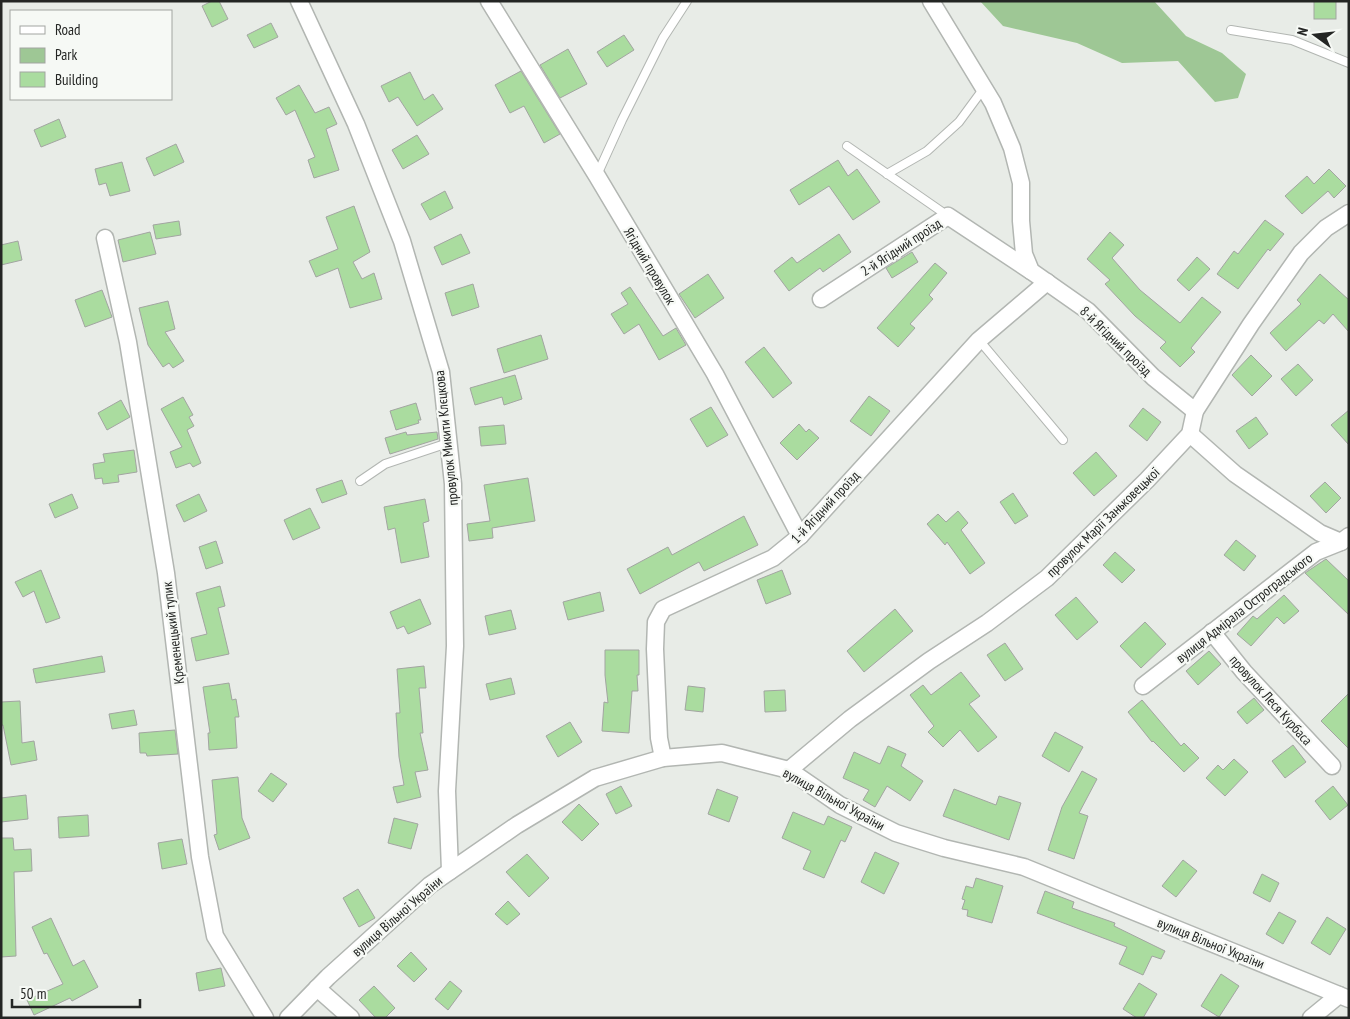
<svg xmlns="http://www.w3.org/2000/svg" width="1350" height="1019" viewBox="0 0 1350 1019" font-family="'PT Sans Narrow',sans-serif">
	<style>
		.green { fill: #9ec795 }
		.building { fill: #aadc9f; stroke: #a2a5a1 }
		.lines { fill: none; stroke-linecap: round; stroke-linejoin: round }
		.lane-casing { stroke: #b2b6b2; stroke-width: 10 }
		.street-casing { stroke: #b2b6b2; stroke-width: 19 }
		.lane { stroke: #fff; stroke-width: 8 }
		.street { stroke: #fff; stroke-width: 16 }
		.labels { text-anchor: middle; stroke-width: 4.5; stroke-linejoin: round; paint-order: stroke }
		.street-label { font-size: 14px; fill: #242624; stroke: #f6f9f5 }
	</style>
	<rect width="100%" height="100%" fill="#e8ece7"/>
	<polygon class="green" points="980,1 1154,1 1186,36 1222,53 1246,74 1238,98 1215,102 1178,61 1122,63 1077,43 1003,26"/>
	<g class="building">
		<polygon points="212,1 219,1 228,19 212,27 202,6"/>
		<rect x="1314" y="1" width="22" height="18"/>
		<polygon points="271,23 278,37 254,48 247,35"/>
		<polygon points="624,35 634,50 607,67 597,52"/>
		<polygon points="568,49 587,84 560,98 540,65"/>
		<polygon points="521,71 560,134 544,143 524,106 510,113 495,85"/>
		<polygon points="410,72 424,100 433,94 443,109 417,126 398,97 389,102 381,86"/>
		<polygon points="299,85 315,113 329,107 337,124 326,129 339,170 314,178 308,160 315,157 295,110 286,115 276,98"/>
		<polygon points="59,119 66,137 41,147 34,130"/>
		<polygon points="417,135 429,154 403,169 392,150"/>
		<polygon points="176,144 184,162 154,176 146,158"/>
		<polygon points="838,160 848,176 857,169 880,202 853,220 829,186 799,205 790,190"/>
		<polygon points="122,162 130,191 110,196 106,183 99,185 95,169"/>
		<polygon points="1329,169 1346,186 1334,198 1328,191 1302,214 1285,196 1307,176 1314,184"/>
		<polygon points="445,191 453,208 430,220 421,204"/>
		<polygon points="354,206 370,252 353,262 362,279 374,273 382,299 350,308 338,268 316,277 309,261 338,249 326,217"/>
		<polygon points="1265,220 1284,234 1270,251 1268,249 1238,289 1217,274 1234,251 1238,254"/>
		<polygon points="179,221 181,235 156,239 153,225"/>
		<polygon points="150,232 156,254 123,262 118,240"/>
		<polygon points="1110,232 1124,245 1112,258 1140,290 1180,323 1202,297 1221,312 1191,348 1195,352 1180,367 1160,348 1166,342 1135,316 1105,284 1110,280 1087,259"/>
		<polygon points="461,234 470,253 442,265 434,247"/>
		<polygon points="839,234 851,252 823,272 820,268 789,291 774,271 792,257 797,263"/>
		<polygon points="18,241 22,260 1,265 1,245"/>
		<polygon points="912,252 918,262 892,278 886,268"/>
		<polygon points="1197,257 1210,269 1189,291 1177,280"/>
		<polygon points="935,263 947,273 929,295 933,299 910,324 915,328 898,347 877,328"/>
		<polygon points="708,274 724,298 695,318 679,294"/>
		<polygon points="1320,274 1349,300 1349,332 1333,314 1324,324 1319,320 1286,351 1270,333 1301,304 1297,300"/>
		<polygon points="473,284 479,307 452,316 445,293"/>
		<polygon points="630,287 663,336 676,328 686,345 659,360 639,324 624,334 611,314 628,304 621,293"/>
		<polygon points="102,290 112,317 85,327 75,300"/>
		<polygon points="168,301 175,329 165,332 184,361 173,368 169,363 163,367 148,345 139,308"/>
		<polygon points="541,335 548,359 504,373 497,349"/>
		<polygon points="764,347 792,383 773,398 745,362"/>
		<polygon points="1251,355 1272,376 1252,396 1232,375"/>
		<polygon points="1298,364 1313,380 1296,396 1281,379"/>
		<polygon points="515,375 522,399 504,405 502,397 475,405 470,388"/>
		<polygon points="869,396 890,411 871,436 850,421"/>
		<polygon points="183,397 193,415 189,417 194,426 187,430 201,463 193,467 190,463 176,468 170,452 182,447 161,409"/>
		<polygon points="121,400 130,417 107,430 98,413"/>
		<polygon points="416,403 421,420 418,420 419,423 396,430 390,411"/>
		<polygon points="711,407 728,435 707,447 690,419"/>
		<polygon points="1143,408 1161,422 1147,441 1129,426"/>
		<polygon points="1349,410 1349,445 1331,425"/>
		<polygon points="1256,417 1268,434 1249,449 1236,431"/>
		<polygon points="799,424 806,432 809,429 819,438 797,460 780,443"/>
		<polygon points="504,425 506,444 481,446 479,427"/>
		<polygon points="406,432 407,435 437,432 438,439 390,454 385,438"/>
		<polygon points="134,450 137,472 118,475 119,482 103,484 102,478 95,479 93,464 105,462 103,454"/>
		<polygon points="1096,452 1117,476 1094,496 1073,473"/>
		<polygon points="528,478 535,521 492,528 493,538 469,541 467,524 490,521 484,485"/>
		<polygon points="342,480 347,494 322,503 316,489"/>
		<polygon points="1325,482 1341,498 1326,513 1310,496"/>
		<polygon points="1013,493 1028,516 1015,524 1000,502"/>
		<polygon points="72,494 78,508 55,518 49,504"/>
		<polygon points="199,494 207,511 184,522 176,505"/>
		<polygon points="425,499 429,521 423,523 429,557 401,563 395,528 388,530 384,507"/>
		<polygon points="310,508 320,528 293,540 284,520"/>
		<polygon points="958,511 968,523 961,530 985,563 970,574 947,542 945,545 927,524 938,514 946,522"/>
		<polygon points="744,516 758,545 704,571 699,562 640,594 627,569 668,547 672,555"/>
		<polygon points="1236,540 1256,556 1244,571 1224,555"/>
		<polygon points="216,541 223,563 206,569 199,547"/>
		<polygon points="1115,552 1135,570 1122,583 1103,565"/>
		<polygon points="1326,559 1349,581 1349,615 1305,573"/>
		<polygon points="41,570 60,618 46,623 34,591 23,597 15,582"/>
		<polygon points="782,570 791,594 766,604 757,580"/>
		<polygon points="220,586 225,606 218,608 229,654 196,661 191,638 207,634 196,593"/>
		<polygon points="600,592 604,611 568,620 563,602"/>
		<polygon points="1284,595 1299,611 1284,624 1277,617 1251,646 1237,634 1253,616 1257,619"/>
		<polygon points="1076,597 1098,622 1077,640 1055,615"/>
		<polygon points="420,599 431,624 408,634 404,626 397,629 390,612"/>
		<polygon points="895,609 913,631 864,672 847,651"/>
		<polygon points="511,610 516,629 489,635 485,616"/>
		<polygon points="1145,622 1166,644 1141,668 1120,646"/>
		<polygon points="1005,643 1023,669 1005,681 987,655"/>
		<polygon points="605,650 639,650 639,675 637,675 638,691 632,691 629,733 602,731 604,702 608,703 605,675"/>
		<polygon points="1209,651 1221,664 1198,685 1186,671"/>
		<polygon points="102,656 105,672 36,683 33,669"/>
		<polygon points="424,666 426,688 419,688 423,733 420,733 428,770 415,772 421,797 397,803 393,787 404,785 399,757 396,713 400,713 397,669"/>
		<polygon points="961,672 980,696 969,704 997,737 978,752 960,730 943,747 928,732 934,726 910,695 923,685 931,695"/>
		<polygon points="511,678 515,694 490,700 486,684"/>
		<polygon points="229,683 232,700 236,699 239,717 235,717 237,748 209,750 208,733 210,733 203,687"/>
		<polygon points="688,686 705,688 703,712 685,710"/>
		<polygon points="785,690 786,711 765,712 764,691"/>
		<polygon points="1349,693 1349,749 1321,721"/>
		<polygon points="1254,698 1264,710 1247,724 1237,712"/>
		<polygon points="1142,700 1181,746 1184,743 1199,758 1184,772 1153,741 1152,742 1128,712"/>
		<polygon points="20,701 22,743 34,741 37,760 11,765 3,725 1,725 1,702"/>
		<polygon points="134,710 137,725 112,729 109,714"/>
		<polygon points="570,722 582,742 558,757 546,736"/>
		<polygon points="175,730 178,754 147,756 146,753 140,753 139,733"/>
		<polygon points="1055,732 1083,747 1069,772 1042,756"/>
		<polygon points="1293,745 1306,762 1285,778 1272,761"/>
		<polygon points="888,746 906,754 901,766 923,781 910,801 887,786 875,807 863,800 869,790 843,778 854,752 880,764"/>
		<polygon points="1234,759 1248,772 1225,796 1206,778 1218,765 1223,770"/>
		<polygon points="1082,771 1097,779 1079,813 1088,816 1074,859 1048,850 1062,807"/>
		<polygon points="271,773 287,784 273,802 258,791"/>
		<polygon points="238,777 242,818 250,838 219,850 214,835 217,834 212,780"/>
		<polygon points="621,786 632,806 616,814 606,794"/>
		<polygon points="1333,786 1348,805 1330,820 1315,801"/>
		<polygon points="717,789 738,797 729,822 708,814"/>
		<polygon points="954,789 996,805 999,796 1021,803 1009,840 943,816"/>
		<polygon points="26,795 28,819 1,822 1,798"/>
		<polygon points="579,804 599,824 582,841 562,822"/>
		<polygon points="793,812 824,825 828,816 852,827 845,842 841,840 824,878 803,869 811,851 782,838"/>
		<polygon points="88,815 89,836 59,838 58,817"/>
		<polygon points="394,818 418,824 411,849 388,843"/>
		<polygon points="1,838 13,838 14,850 31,849 32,871 14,872 16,956 1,957"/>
		<polygon points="182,839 187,864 162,869 158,843"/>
		<polygon points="875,852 899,863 884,894 861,882"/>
		<polygon points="527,854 549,878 529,897 506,872"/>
		<polygon points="1183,860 1197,871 1176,897 1162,886"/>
		<polygon points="1262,874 1279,883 1270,902 1253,893"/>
		<polygon points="976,878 1003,886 992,923 967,916 968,910 962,909 965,900 962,899 966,886 973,888"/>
		<polygon points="358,889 375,918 359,927 343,898"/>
		<polygon points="1045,891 1074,902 1072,908 1115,923 1114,926 1165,951 1161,959 1152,956 1143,975 1119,964 1127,947 1037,913"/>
		<polygon points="508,901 520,914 507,925 495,914"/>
		<polygon points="1279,912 1296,921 1283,944 1266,934"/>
		<polygon points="1327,917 1346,929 1330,955 1311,943"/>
		<polygon points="51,918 73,966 84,960 98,987 72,1001 70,998 34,1015 27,1000 63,984 47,953 44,954 32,927"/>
		<polygon points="411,952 427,969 414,982 397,966"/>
		<polygon points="221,968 225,986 199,991 196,973"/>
		<polygon points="1221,974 1239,986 1219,1017 1201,1006"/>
		<polygon points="450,981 462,991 448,1010 435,999"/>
		<polygon points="1139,983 1157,994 1143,1018 1137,1018 1123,1009"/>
		<polygon points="374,986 395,1008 385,1018 376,1018 359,1000"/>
	</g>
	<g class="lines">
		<g class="lane-casing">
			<g id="lane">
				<polyline points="1231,30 1292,40 1349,63"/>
				<polyline points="847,146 948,216"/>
				<polyline points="887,174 927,151 959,122 984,88"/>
				<polyline points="597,175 622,120 663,38 687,1"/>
				<polyline points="979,340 1063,440"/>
				<polyline points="360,481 385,464 448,443"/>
			</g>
		</g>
		<g class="street-casing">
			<g id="street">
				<polyline points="299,1 356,124 402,241 441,372 453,484 455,646 447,791 450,871"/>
				<polyline points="489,1 597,176 715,374 800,536"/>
				<polyline points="931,1 993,103 1012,148 1021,183 1021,221 1024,254 1031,271 1088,311 1153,377 1195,411"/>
				<polyline points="105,238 128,342 166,573 200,857 215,936 265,1018"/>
				<polyline points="821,299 948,216 1031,271"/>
				<polyline points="1190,434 1235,474 1320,533 1341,542"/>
				<polyline points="1212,632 1244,672 1332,766"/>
				<polyline points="1143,686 1316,552 1341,542 1349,536"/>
				<polyline points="663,758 659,738 655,649 656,622 663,609 773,558 800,536 979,340 1047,282"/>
				<polyline points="789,770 850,719 929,661 987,623 1047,578 1147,480 1190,434 1195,411 1251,324 1301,253 1326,228 1349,213"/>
				<polyline points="317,988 351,1018"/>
				<polyline points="288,1018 328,977 430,885 517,825 595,778 663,758 722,753 789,770 840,805 896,833 944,848 1024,867 1349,999"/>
				<polyline points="1311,1018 1339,995"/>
			</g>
		</g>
		<use href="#lane" class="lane"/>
		<use href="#street" class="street"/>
	</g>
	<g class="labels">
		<g class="street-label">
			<text transform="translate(901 247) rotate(-33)" y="5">2-й Ягідний проїзд</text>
			<text transform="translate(650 266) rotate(59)" y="5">Ягідний провулок</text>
			<text transform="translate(1116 341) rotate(44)" y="5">8-й Ягідний проїзд</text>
			<text transform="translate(446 438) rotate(-96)" y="5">провулок Микити Клєцкова</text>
			<text transform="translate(825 507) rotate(-47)" y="5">1-й Ягідний проїзд</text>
			<text transform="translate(1103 522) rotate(-44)" y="5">провулок Марії Заньковецької</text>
			<text transform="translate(1244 608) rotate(-38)" y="5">вулиця Адмірала Остроградського</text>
			<text transform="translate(173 633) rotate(-97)" y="5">Кременецький тупик</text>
			<text transform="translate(1271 700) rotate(48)" y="5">провулок Леся Курбаса</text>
			<text transform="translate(834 799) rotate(29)" y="5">вулиця Вільної України</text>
			<text transform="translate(397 916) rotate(-41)" y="5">вулиця Вільної України</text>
			<text transform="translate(1211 943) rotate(22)" y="5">вулиця Вільної України</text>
		</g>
	</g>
	<rect width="1350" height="1019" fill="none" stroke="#242624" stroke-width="5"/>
	<rect x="10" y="10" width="162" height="90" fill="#f6f9f5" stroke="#a2a5a1"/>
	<rect x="20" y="26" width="25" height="8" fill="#ffffff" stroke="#a2a5a1"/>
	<text x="55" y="35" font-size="15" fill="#242624">Road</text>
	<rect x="20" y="48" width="25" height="15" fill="#9ec795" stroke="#a2a5a1"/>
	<text x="55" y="60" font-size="15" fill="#242624">Park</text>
	<rect x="20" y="72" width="25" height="15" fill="#aadc9f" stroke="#a2a5a1"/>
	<text x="55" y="85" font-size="15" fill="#242624">Building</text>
	<g transform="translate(1315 35) rotate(285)" stroke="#f6f9f5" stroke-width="4" paint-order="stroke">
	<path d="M0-4L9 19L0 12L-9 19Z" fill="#242624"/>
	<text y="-8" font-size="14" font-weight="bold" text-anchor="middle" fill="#242624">N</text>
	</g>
	<path d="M12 999v8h128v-8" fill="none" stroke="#242624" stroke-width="2.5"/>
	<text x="20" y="999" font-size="15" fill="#242624" stroke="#f6f9f5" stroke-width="4" paint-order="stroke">50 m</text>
</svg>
